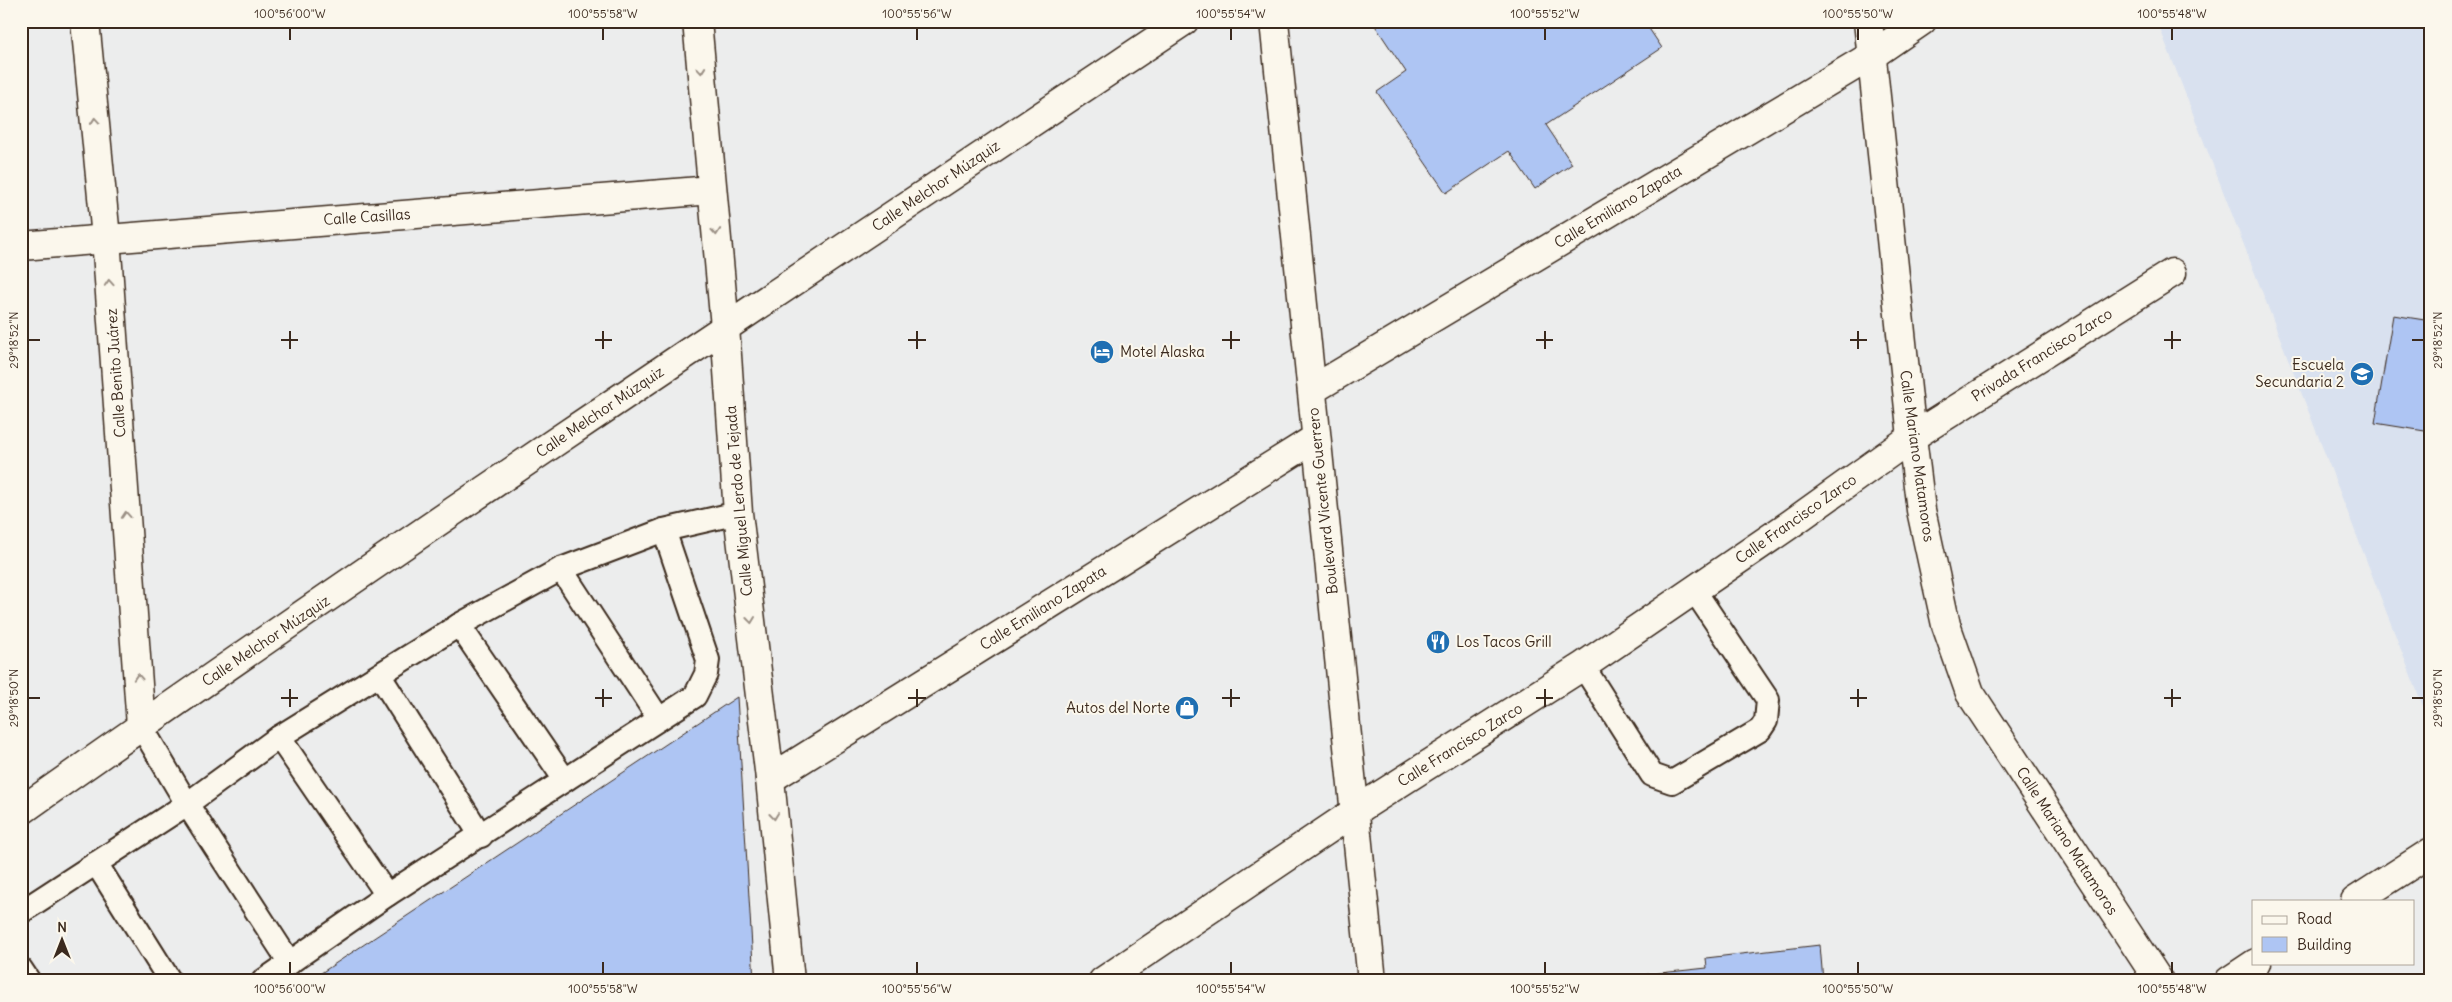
<svg xmlns="http://www.w3.org/2000/svg" width="2452" height="1002" viewBox="0 0 2452 1002" font-family="Delius,sans-serif">
	<style>
		.built { fill: #d9e1ef }
		.building { fill: #aec5f3; stroke: #3b2a1e }
		.lines { fill: none; stroke-linecap: round; stroke-linejoin: round }
		.lane-casing { stroke: #3b2a1e; stroke-width: 26 }
		.street-casing { stroke: #3b2a1e; stroke-width: 31 }
		.secondary-casing { stroke: #3b2a1e; stroke-width: 31 }
		.lane { stroke: #fbf7ec; stroke-width: 22 }
		.street { stroke: #fbf7ec; stroke-width: 28 }
		.secondary { stroke: #fbf7ec; stroke-width: 28 }
		.oneway { stroke: #9b9085 }
		.ticks { fill: none; stroke: #3b2a1e; stroke-width: 2 }
		.labels { text-anchor: middle; stroke-width: 4; stroke-linejoin: round; paint-order: stroke }
		.street-label { font-size: 15px; fill: #3b2a1e; stroke: #fbf7ec }
		.poi-label { font-size: 15px; fill: #3b2a1e; stroke: #fbf7ec; text-anchor: start }
		.neatline { fill: none; stroke: #3b2a1e; stroke-width: 2 }
		.ticks-label { font-size: 12px; text-anchor: middle; fill: #3b2a1e }
	</style>
	<rect width="100%" height="100%" fill="#eceded"/>
	<filter id="ink" filterUnits="userSpaceOnUse"><feTurbulence type="fractalNoise" baseFrequency=".02" numOctaves="2"/><feDisplacementMap in="SourceGraphic" scale="10" xChannelSelector="R" yChannelSelector="G"/><feConvolveMatrix kernelMatrix="1 2 1 2 8 2 1 2 1" color-interpolation-filters="sRGB"/></filter>
	<g filter="url(#ink)">
		<polygon class="built" points="2157,21 2431,21 2431,727"/>
		<g class="building">
			<polygon points="1372,21 1644,21 1662,48 1546,125 1572,164 1535,189 1509,151 1446,193 1377,92 1406,72"/>
			<polygon points="2393,315 2431,321 2431,432 2375,423"/>
			<polygon points="737,697 754,981 309,981"/>
			<polygon points="1820,945 1823,981 1585,981 1707,968 1706,958"/>
		</g>
		<g class="lines">
			<g class="lane-casing">
				<g id="lane">
					<polyline points="561,569 659,719"/>
					<polyline points="459,625 561,569 664,530 738,513"/>
					<polyline points="1583,666 1652,775 1672,782 1760,730 1766,721 1768,700 1694,590"/>
					<polyline points="380,676 481,836"/>
					<polyline points="141,726 187,804 290,963"/>
					<polyline points="279,737 387,895"/>
					<polyline points="565,780 695,696 706,674 708,660 664,530"/>
					<polyline points="96,863 170,981"/>
					<polyline points="21,912 187,804 279,737 459,625 565,780 387,895 263,981"/>
					<polyline points="21,969 29,981"/>
				</g>
			</g>
			<g class="street-casing">
				<g id="street">
					<polyline points="85,21 106,238 141,726"/>
					<polyline points="697,21 725,327 738,513 770,779 790,981"/>
					<polyline points="1868,21 1912,437 1921,510 1946,625 1970,693 2159,981"/>
					<polyline points="21,246 712,190"/>
					<polyline points="1312,390 1871,56 1922,21"/>
					<polyline points="770,779 1316,438"/>
					<path d="M21,811C404,540 794,281 1184,21"/>
					<polyline points="2355,901 2431,852"/>
					<polyline points="1103,981 1354,812 1583,666 1792,523 1912,437 2172,273"/>
					<polyline points="2229,981 2256,963"/>
				</g>
			</g>
			<g class="secondary-casing">
				<polyline id="secondary" points="1274,21 1372,981"/>
			</g>
			<use href="#lane" class="lane"/>
			<use href="#street" class="street"/>
			<use href="#secondary" class="secondary"/>
		</g>
		<defs><path id="oneway-chevron" d="M-2-3.5L2.5 0L-2 3.5" fill="none" stroke-width="1.6" stroke-linecap="round" stroke-linejoin="round" transform="scale(1.25)"/></defs>
		<g class="oneway">
			<use href="#oneway-chevron" transform="translate(701 70) rotate(85)"/>
			<use href="#oneway-chevron" transform="translate(95 121) rotate(-95)"/>
			<use href="#oneway-chevron" transform="translate(716 232) rotate(85)"/>
			<use href="#oneway-chevron" transform="translate(109 283) rotate(-94)"/>
			<use href="#oneway-chevron" transform="translate(126 515) rotate(-94)"/>
			<use href="#oneway-chevron" transform="translate(751 620) rotate(83)"/>
			<use href="#oneway-chevron" transform="translate(138 677) rotate(-94)"/>
			<use href="#oneway-chevron" transform="translate(774 816) rotate(84)"/>
		</g>
	</g>
	<path class="ticks" d="M290,28V40M603,28V40M917,28V40M1231,28V40M1545,28V40M1858,28V40M2172,28V40M290,331V349M603,331V349M917,331V349M1231,331V349M1545,331V349M1858,331V349M2172,331V349M28,340H40M281,340H298M595,340H612M908,340H926M1222,340H1240M1536,340H1553M1850,340H1867M2164,340H2181M2412,340H2424M290,689V707M603,689V707M917,689V707M1231,689V707M1545,689V707M1858,689V707M2172,689V707M28,698H40M281,698H298M595,698H612M908,698H926M1222,698H1240M1536,698H1553M1850,698H1867M2164,698H2181M2412,698H2424M290,962V974M603,962V974M917,962V974M1231,962V974M1545,962V974M1858,962V974M2172,962V974"/>
	<defs>
		<g id="hotel-disc" transform="scale(1.25)"><circle r="9.5" fill="#1f6fb2" stroke="#fbf7ec"/><path d="M-6-4.5h1.5V1H6V5H4.5V3h-9V5H-6ZM-4 0a1.8 1.8 0 1 1 3.6 0ZM.5 0V-2.5h3Q6-2.5 6 0Z" fill="#fff"/></g>
		<g id="school-disc" transform="scale(1.25)"><circle r="9.5" fill="#1f6fb2" stroke="#fbf7ec"/><path d="M0-5L7-2L0 1L-7-2ZM-4 1L0 2.5L4 1V4Q0 6-4 4Z" fill="#fff"/></g>
		<g id="restaurant-disc" transform="scale(1.25)"><circle r="9.5" fill="#1f6fb2" stroke="#fbf7ec"/><path d="M-5-6h1v4h1v-4h1v4h1v-4h1v5L-1.5 .5V6h-2V.5L-5-1ZM5-6V6H3V1.5H1.5Q1.5-4 5-6Z" fill="#fff"/></g>
		<g id="shop-disc" transform="scale(1.25)"><circle r="9.5" fill="#1f6fb2" stroke="#fbf7ec"/><path d="M-5-2.5h2.3a2.7 3.5 0 0 1 5.4 0H5L5.5 6h-11ZM-1.5-2.5h3a1.5 2.3 0 0 0-3 0Z" fill="#fff"/></g>
	</defs>
	<g fill-rule="evenodd">
		<use href="#hotel-disc" x="1102" y="352"/>
		<use href="#school-disc" x="2362" y="374"/>
		<use href="#restaurant-disc" x="1438" y="642"/>
		<use href="#shop-disc" x="1187" y="708"/>
	</g>
	<g class="labels">
		<g class="street-label">
			<text transform="translate(936 186) rotate(-34)" y="5">Calle Melchor Múzquiz</text>
			<text transform="translate(1618 207) rotate(-31)" y="5">Calle Emiliano Zapata</text>
			<text transform="translate(367 217) rotate(-4)" y="5">Calle Casillas</text>
			<text transform="translate(2042 355) rotate(-32)" y="5">Privada Francisco Zarco</text>
			<text transform="translate(116 373) rotate(-94)" y="5">Calle Benito Juárez</text>
			<text transform="translate(600 412) rotate(-34)" y="5">Calle Melchor Múzquiz</text>
			<text transform="translate(1917 456) rotate(82)" y="5">Calle Mariano Matamoros</text>
			<text transform="translate(739 501) rotate(-95)" y="5">Calle Miguel Lerdo de Tejada</text>
			<text transform="translate(1323 501) rotate(-96)" y="5">Boulevard Vicente Guerrero</text>
			<text transform="translate(1796 519) rotate(-35)" y="5">Calle Francisco Zarco</text>
			<text transform="translate(1043 608) rotate(-32)" y="5">Calle Emiliano Zapata</text>
			<text transform="translate(266 641) rotate(-34)" y="5">Calle Melchor Múzquiz</text>
			<text transform="translate(1460 745) rotate(-32)" y="5">Calle Francisco Zarco</text>
			<text transform="translate(2067 841) rotate(57)" y="5">Calle Mariano Matamoros</text>
		</g>
		<g class="poi-label">
			<text x="1120" y="357">Motel Alaska</text>
			<text x="2344" y="370" text-anchor="end">Escuela<tspan x="2344" dy="17">Secundaria 2</tspan></text>
			<text x="1456" y="647">Los Tacos Grill</text>
			<text x="1170" y="713" text-anchor="end">Autos del Norte</text>
		</g>
	</g>
	<rect width="2452" height="1002" fill="none" stroke="#fbf7ec" stroke-width="55"/>
	<rect x="2252" y="900" width="162" height="65" fill="#fbf7ec" stroke="#aea59a"/>
	<rect x="2262" y="916" width="25" height="8" fill="#fbf7ec" stroke="#aea59a"/>
	<text x="2297" y="924" font-size="15" fill="#3b2a1e">Road</text>
	<rect x="2262" y="937" width="25" height="15" fill="#aec5f3" stroke="#aea59a"/>
	<text x="2297" y="950" font-size="15" fill="#3b2a1e">Building</text>
	<g transform="translate(62 940)" stroke="#fbf7ec" stroke-width="4" paint-order="stroke">
	<path d="M0-4L9 19L0 12L-9 19Z" fill="#3b2a1e"/>
	<text y="-8" font-size="14" font-weight="bold" text-anchor="middle" fill="#3b2a1e">N</text>
	</g>
	<rect x="28" y="28" width="2396" height="946" class="neatline"/>
	<g class="ticks-label">
		<text x="290" y="18">100°56'00"W</text>
		<text x="603" y="18">100°55'58"W</text>
		<text x="917" y="18">100°55'56"W</text>
		<text x="1231" y="18">100°55'54"W</text>
		<text x="1545" y="18">100°55'52"W</text>
		<text x="1858" y="18">100°55'50"W</text>
		<text x="2172" y="18">100°55'48"W</text>
		<text transform="translate(14 340) rotate(-90)" y="4">29°18'52"N</text>
		<text transform="translate(2438 340) rotate(-90)" y="4">29°18'52"N</text>
		<text transform="translate(14 698) rotate(-90)" y="4">29°18'50"N</text>
		<text transform="translate(2438 698) rotate(-90)" y="4">29°18'50"N</text>
		<text x="290" y="993">100°56'00"W</text>
		<text x="603" y="993">100°55'58"W</text>
		<text x="917" y="993">100°55'56"W</text>
		<text x="1231" y="993">100°55'54"W</text>
		<text x="1545" y="993">100°55'52"W</text>
		<text x="1858" y="993">100°55'50"W</text>
		<text x="2172" y="993">100°55'48"W</text>
	</g>
</svg>
